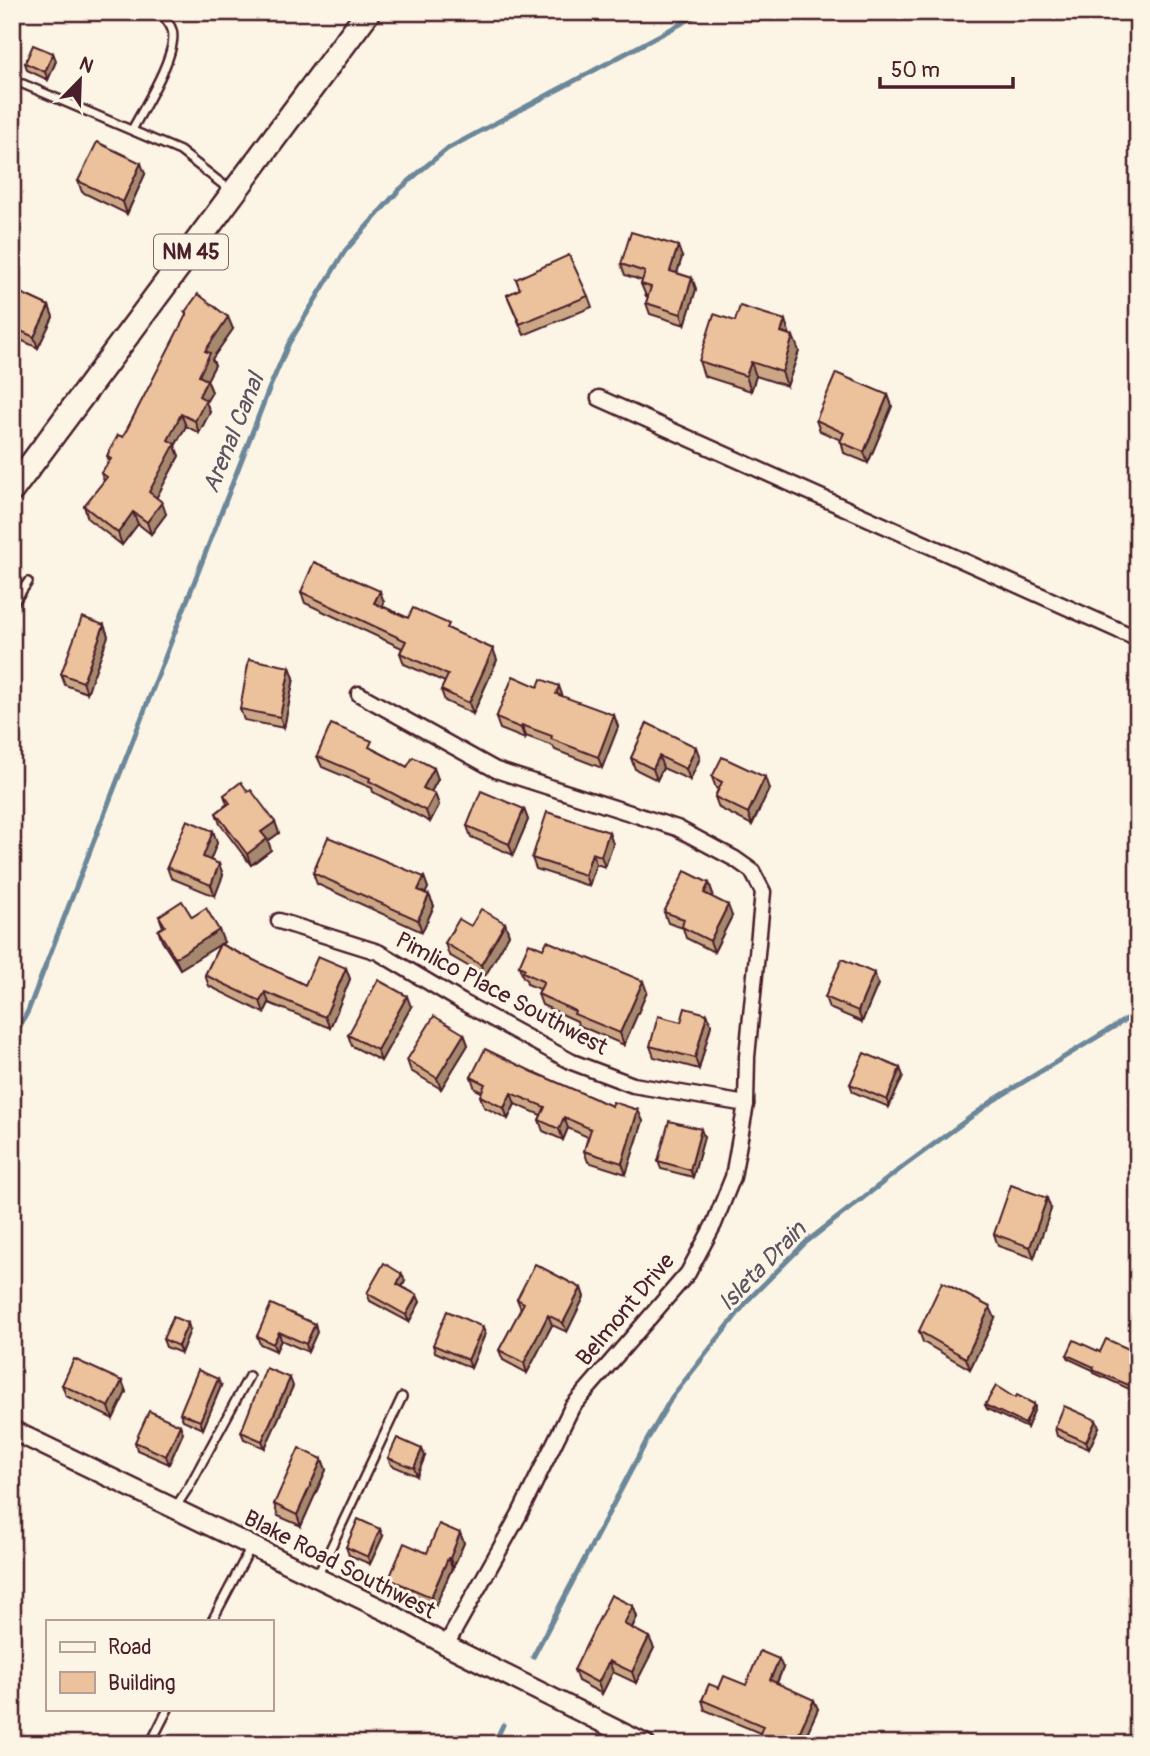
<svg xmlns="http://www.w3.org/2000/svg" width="1150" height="1756" viewBox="0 0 1150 1756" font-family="Pangolin,sans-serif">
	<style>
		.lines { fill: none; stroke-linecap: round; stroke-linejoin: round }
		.stream { stroke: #6c8799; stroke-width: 5 }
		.service-casing { stroke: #4a1f2b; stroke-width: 12 }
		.minor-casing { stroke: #4a1f2b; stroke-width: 19 }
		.tertiary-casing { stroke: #4a1f2b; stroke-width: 23 }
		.primary-casing { stroke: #4a1f2b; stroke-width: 28 }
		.service { stroke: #fcf5e5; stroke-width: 7 }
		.minor { stroke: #fcf5e5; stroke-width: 14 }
		.tertiary { stroke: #fcf5e5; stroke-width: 18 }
		.primary { stroke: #fcf5e5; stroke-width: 23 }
		.wall { fill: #cba786; stroke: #4a1f2b; stroke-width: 2 }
		.shaded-wall { fill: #a5886d; stroke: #4a1f2b; stroke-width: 2 }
		.building { fill: #ecc29c; stroke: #4a1f2b; stroke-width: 2 }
		.labels { text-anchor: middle; stroke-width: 6; stroke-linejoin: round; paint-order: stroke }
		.shield { fill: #fcf5e5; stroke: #7f5f63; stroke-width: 2 }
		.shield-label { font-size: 21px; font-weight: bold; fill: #4a1f2b }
		.street-label { font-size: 23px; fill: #4a1f2b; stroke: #fcf5e5 }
		.water-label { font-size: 24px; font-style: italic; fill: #5b5362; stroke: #fcf5e5 }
	</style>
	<rect width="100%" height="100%" fill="#fcf5e5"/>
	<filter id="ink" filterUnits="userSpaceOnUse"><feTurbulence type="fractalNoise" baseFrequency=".0143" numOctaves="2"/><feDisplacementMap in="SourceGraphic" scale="14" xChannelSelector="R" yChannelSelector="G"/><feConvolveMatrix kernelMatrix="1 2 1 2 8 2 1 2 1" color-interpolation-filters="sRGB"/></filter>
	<g filter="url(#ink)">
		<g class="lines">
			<g class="stream">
				<polyline points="12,1041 28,1011 269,389 289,343 345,251 399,190 425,167 447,149 703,12"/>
				<polyline points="533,1657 646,1442 672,1397 749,1299 805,1243 904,1166 994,1100 1138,1012"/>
				<polyline points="494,1744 503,1725"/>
			</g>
			<g class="service-casing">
				<g id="service">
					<polyline points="23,84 180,151 230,190"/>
					<path d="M132,130C143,109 179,52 172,30C170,23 164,17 159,12"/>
					<polyline points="12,605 28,582"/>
					<polyline points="175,1508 190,1485 249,1376"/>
					<polyline points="317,1577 402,1397"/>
					<polyline points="212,1621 251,1547"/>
					<polyline points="150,1744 168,1709"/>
				</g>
			</g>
			<g class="minor-casing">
				<g id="minor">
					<polyline points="599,398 1138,639"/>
					<polyline points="359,694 496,770 677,828 735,859 752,871 763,892 747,1057 746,1104 733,1177 714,1224 688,1273 572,1407 519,1515 446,1645"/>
					<polyline points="279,921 378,952 462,1002 572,1062 633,1085 746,1104"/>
				</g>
			</g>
			<g class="tertiary-casing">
				<polyline id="tertiary" points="12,1430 388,1612 446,1645 645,1744"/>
			</g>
			<g class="primary-casing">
				<polyline id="primary" points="12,490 368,12"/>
			</g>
			<use href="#service" class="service"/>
			<use href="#minor" class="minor"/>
			<use href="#tertiary" class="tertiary"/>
			<use href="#primary" class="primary"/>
		</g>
		<g class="wall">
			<polygon points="53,53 56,61 48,80 27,70 25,63"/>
			<polygon points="145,174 127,214 82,192 78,181"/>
			<polygon points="682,257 677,273 692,278 696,289 685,325 650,314 646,303 648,296 646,296 641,284 643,281 625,275 621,264"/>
			<polygon points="516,279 588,296 592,307 524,335 507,295 520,289"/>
			<polygon points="12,289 49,306 53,317 38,348 12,336"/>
			<polygon points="185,312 233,329 212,359 215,365 207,380 212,392 206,402 210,412 199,433 186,426 175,446 179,456 156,498 166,514 151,534 138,524 122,545 88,519 84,506 104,481 101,473 109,462 107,456 123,437 187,315"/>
			<polygon points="735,321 790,335 799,351 787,386 756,376 751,391 704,376 699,361"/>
			<polygon points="888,395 892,406 868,463 844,453 841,440 820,431 816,420"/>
			<polygon points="301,592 384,602 382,606 408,618 451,630 493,649 497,660 473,714 445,701 441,690 445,682 404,664 400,653 402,648 305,603"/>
			<polygon points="104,625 108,636 87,693 65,685 61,674"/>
			<polygon points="290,667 294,678 284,728 244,720 240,709"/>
			<polygon points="614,715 618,727 602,768 555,750 553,746 526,736 525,739 500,729 496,718"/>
			<polygon points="647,723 700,758 690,780 663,768 657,780 635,769 631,758"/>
			<polygon points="375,750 407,767 438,779 431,792 435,794 439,805 430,822 373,792 372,788 322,767 317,756"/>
			<polygon points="712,777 769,789 752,825 719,808 715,797 718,789 716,788"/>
			<polygon points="248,792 275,822 279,833 268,841 271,850 251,865 220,824 216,813 227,804 224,795"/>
			<polygon points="524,809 528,820 513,855 471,837 467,826"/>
			<polygon points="213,831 217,843 210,860 219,864 223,875 215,896 171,878 167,867"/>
			<polygon points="613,844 605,867 596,864 589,886 536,869 532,858"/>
			<polygon points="313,873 424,877 428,888 425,893 429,895 434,906 422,932 317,884"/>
			<polygon points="709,883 713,894 711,897 732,916 714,952 686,938 683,928 668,923 664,912"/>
			<polygon points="159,916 192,917 224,942 220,944 305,985 346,968 350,979 330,1028 269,1003 264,1013 209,986 205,975 220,944 180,969 162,941 158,930 163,927"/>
			<polygon points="505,923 509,935 485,976 449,955 445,943 471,926"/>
			<polygon points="519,966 647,992 624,1045 578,1025 577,1021 542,1005 538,994 540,989 527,984 526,979 523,977"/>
			<polygon points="878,984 862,1022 829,1008 825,997"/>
			<polygon points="411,1007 381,1061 352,1046 348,1035"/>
			<polygon points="707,1014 711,1025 699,1069 654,1057 650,1046 681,1022"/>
			<polygon points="464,1034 468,1045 441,1089 411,1071 407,1060"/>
			<polygon points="900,1068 903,1076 889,1107 853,1092 850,1084"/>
			<polygon points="533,1072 643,1121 626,1174 588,1162 584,1151 588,1137 568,1128 563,1140 543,1131 539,1120 541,1115 515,1104 508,1119 484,1107 480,1096 482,1092 475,1089 471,1077"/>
			<polygon points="704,1137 693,1177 661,1169 658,1161"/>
			<polygon points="1051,1209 1034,1258 998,1246 994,1234"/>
			<polygon points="405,1281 402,1287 420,1302 409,1322 370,1301 367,1293"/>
			<polygon points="581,1288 584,1297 567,1332 552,1325 527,1373 503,1360 499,1350 521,1309 517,1299"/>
			<polygon points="995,1318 970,1369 923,1342 919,1331"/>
			<polygon points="315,1324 317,1332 308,1352 281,1340 276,1351 260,1344 257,1336"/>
			<polygon points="190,1330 181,1353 166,1347 163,1339"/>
			<polygon points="485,1334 471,1368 435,1352 433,1345"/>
			<polygon points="1138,1353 1138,1393 1094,1373 1093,1370 1069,1359 1067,1355"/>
			<polygon points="122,1381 126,1392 113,1419 66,1396 62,1385"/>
			<polygon points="221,1386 203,1429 183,1420 180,1413"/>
			<polygon points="293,1386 265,1448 244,1439 241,1432"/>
			<polygon points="1015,1398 1034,1404 1035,1408 1027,1428 987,1409 985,1405"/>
			<polygon points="180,1425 183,1433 169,1464 137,1450 135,1442"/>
			<polygon points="1099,1427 1089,1449 1057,1436 1055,1428"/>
			<polygon points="425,1456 417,1476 391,1465 388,1458"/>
			<polygon points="322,1459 326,1470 301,1526 278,1516 274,1504"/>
			<polygon points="460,1533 464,1543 453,1568 452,1568 435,1607 392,1589 389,1579"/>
			<polygon points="383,1536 370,1564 349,1555 346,1547"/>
			<polygon points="633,1606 637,1617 632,1628 654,1648 636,1683 613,1672 602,1694 578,1681 574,1670"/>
			<polygon points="783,1668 777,1683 818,1709 802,1744 761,1744 759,1736 760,1733 705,1710 702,1700 719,1688 746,1685"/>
		</g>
		<g class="shaded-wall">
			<polygon points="53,53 56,61 48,80 45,72"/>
			<polygon points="141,163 145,174 127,214 123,202"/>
			<polygon points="678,246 682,257 674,282 670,271"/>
			<polygon points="692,278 696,289 685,325 681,314"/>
			<polygon points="49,306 53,317 38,348 34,337"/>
			<polygon points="228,317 233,329 212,359 215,365 203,388 199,376 205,351"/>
			<polygon points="785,320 790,335 781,332"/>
			<polygon points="793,336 799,351 787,386 782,372"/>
			<polygon points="751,362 756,376 751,391 746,376"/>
			<polygon points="207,380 212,392 206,402 210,412 199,433 195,421 199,396"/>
			<polygon points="888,395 892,406 868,463 864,452"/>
			<polygon points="181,414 186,426 175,446 179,456 153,504 149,492 168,440"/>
			<polygon points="162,502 166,514 151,534 147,522"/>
			<polygon points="133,512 138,524 122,545 118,533"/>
			<polygon points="380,591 384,602 379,614 374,603"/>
			<polygon points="104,625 108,636 87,693 83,682"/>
			<polygon points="493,649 497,660 473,714 469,703"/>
			<polygon points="290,667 294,678 284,728 280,717"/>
			<polygon points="559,686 563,697 556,694"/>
			<polygon points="614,715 618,727 602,768 598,757"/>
			<polygon points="522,725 526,736 525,739 521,728"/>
			<polygon points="696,747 700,758 690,780 686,769"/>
			<polygon points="659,756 663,768 657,780 653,769"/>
			<polygon points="434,768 438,779 427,799 423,788"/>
			<polygon points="765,777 769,789 752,825 748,813"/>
			<polygon points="435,794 439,805 430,822 426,811"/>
			<polygon points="524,809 528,820 513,855 509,844"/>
			<polygon points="275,822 279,833 268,841 271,850 251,865 247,854 261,832"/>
			<polygon points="213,831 217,843 207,868 203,857"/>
			<polygon points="609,832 613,844 605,867 601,856"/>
			<polygon points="592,853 596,864 589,886 585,875"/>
			<polygon points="219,864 223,875 215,896 211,885"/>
			<polygon points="424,877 428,888 422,901 418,890"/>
			<polygon points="709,883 713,894 708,904 704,893"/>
			<polygon points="429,895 434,906 422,932 418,920"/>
			<polygon points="728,905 732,916 714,952 710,941"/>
			<polygon points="505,923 509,935 485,976 481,965"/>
			<polygon points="219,930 224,942 180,969 175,958"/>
			<polygon points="346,968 350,979 330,1028 325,1017"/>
			<polygon points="874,973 878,984 862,1022 858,1011"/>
			<polygon points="643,981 647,992 624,1045 620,1033"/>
			<polygon points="265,992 269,1003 264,1013 260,1001"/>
			<polygon points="407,996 411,1007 381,1061 377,1050"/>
			<polygon points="707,1014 711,1025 699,1069 695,1058"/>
			<polygon points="464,1034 468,1045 441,1089 437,1078"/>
			<polygon points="900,1068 903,1076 889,1107 887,1100"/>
			<polygon points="511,1093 515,1104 508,1119 504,1108"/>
			<polygon points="638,1110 643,1121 626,1174 622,1163"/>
			<polygon points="564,1117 568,1128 563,1140 559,1129"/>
			<polygon points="701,1129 704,1137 693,1177 690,1170"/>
			<polygon points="1047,1198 1051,1209 1034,1258 1030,1247"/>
			<polygon points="402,1274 405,1281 400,1291 397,1284"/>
			<polygon points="581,1288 584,1297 567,1332 563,1323"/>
			<polygon points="417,1295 420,1302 409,1322 406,1315"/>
			<polygon points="990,1307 995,1318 970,1369 966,1358"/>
			<polygon points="548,1315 552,1325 527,1373 524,1363"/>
			<polygon points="188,1323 190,1330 181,1353 178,1346"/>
			<polygon points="315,1324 317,1332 308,1352 306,1344"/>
			<polygon points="483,1327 485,1334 471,1368 468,1360"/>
			<polygon points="279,1332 281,1340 276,1351 273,1344"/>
			<polygon points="290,1378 293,1386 265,1448 262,1441"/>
			<polygon points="218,1379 221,1386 203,1429 200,1421"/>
			<polygon points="122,1381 126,1392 113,1419 109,1407"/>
			<polygon points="1034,1404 1035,1408 1027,1428 1025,1424"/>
			<polygon points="1096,1420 1099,1427 1089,1449 1086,1442"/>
			<polygon points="180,1425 183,1433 169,1464 166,1456"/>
			<polygon points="422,1449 425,1456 417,1476 414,1468"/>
			<polygon points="322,1459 326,1470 301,1526 297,1515"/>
			<polygon points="380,1529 383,1536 370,1564 368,1557"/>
			<polygon points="460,1533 464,1543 453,1568 450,1558"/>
			<polygon points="448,1558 452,1568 435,1607 431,1597"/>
			<polygon points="633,1606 637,1617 628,1636 624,1624"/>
			<polygon points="649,1637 654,1648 636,1683 632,1672"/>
			<polygon points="779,1659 783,1668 774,1689 770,1680"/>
			<polygon points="609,1661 613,1672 602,1694 598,1683"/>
			<polygon points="814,1700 818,1709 802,1744 794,1744"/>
		</g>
		<g class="building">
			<polygon points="33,45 53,53 45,72 25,63"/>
			<polygon points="97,142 141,163 123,202 78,181"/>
			<polygon points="631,232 678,246 670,271 692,278 681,314 646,303 651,287 641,284 645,272 621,264"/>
			<polygon points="569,255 588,296 520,324 507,295 520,289 516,279"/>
			<polygon points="12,289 49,306 34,337 12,327"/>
			<polygon points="198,294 228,317 205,351 210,353 199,376 207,380 199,396 206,400 195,421 181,414 168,440 175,444 149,492 162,502 147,522 133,512 118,533 84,506 107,477 101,473 111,459 107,456 118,435 123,437 187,313 185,312"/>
			<polygon points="740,306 785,320 781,332 793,336 782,372 751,362 746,376 699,361 714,314 735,321"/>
			<polygon points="836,373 888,395 864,452 840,442 844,433 816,420"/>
			<polygon points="314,562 380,591 374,603 408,618 413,608 449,624 447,628 493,649 469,703 441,690 448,675 400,653 406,641 301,592"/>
			<polygon points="82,617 104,625 83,682 61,674"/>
			<polygon points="249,659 290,667 280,717 240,709"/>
			<polygon points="513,676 538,687 541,679 559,686 556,694 614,715 598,757 551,739 552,736 522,725 521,728 496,718"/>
			<polygon points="647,723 696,747 686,769 659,756 653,769 631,758"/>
			<polygon points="331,724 372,741 369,747 407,767 413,757 434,768 423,788 435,794 426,811 369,781 370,778 317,756"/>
			<polygon points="722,757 765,777 748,813 715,797 722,782 712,777"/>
			<polygon points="241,782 248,792 251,790 275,822 261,832 267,839 247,854 216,813 230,803 224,795"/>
			<polygon points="481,791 524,809 509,844 467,826"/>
			<polygon points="547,812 609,832 601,856 592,853 585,875 532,858"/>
			<polygon points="187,820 213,831 203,857 219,864 211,885 167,867"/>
			<polygon points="328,837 424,877 418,890 429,895 418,920 313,873"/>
			<polygon points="685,871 709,883 704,893 728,905 710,941 682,927 684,919 664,912"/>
			<polygon points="182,901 192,917 206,908 219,930 175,958 158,930 165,926 159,916"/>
			<polygon points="481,909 505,923 481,965 445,943 459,919 471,926"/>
			<polygon points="547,941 643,981 620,1033 574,1014 575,1011 538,994 544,982 523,972 525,969 519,966 529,943 543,949"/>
			<polygon points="220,944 305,985 318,956 346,968 325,1017 265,992 260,1001 205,975"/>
			<polygon points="842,959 874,973 858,1011 825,997"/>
			<polygon points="378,980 407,996 377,1050 348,1035"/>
			<polygon points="685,1008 707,1014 695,1058 650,1046 658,1016 681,1022"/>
			<polygon points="434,1016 464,1034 437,1078 407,1060"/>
			<polygon points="485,1049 533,1072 612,1106 613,1102 638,1110 622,1163 584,1151 591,1129 564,1117 559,1129 539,1120 545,1107 511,1093 504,1108 480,1096 485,1084 471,1077"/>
			<polygon points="864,1053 900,1068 887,1100 850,1084"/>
			<polygon points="669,1121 701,1129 690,1170 658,1161"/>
			<polygon points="1011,1185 1047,1198 1030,1247 994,1234"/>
			<polygon points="384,1263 402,1274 397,1284 417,1295 406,1315 367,1293"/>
			<polygon points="535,1264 581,1288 563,1323 548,1315 524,1363 499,1350 524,1303 517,1299"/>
			<polygon points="942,1282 990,1307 966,1358 919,1331"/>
			<polygon points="271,1304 315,1324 306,1344 279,1332 273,1344 257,1336"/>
			<polygon points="447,1311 483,1327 468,1360 433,1345"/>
			<polygon points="173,1317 188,1323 178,1346 163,1339"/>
			<polygon points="1106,1339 1138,1353 1138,1389 1093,1370 1094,1367 1067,1355 1074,1340 1100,1352"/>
			<polygon points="74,1359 122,1381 109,1407 62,1385"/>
			<polygon points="266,1368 290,1378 262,1441 241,1432"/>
			<polygon points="198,1370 218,1379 200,1421 180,1413"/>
			<polygon points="996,1386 1015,1398 1017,1395 1034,1404 1025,1424 985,1405"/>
			<polygon points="1064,1406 1096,1420 1086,1442 1055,1428"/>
			<polygon points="149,1411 180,1425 166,1456 135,1442"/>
			<polygon points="397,1438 422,1449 414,1468 388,1458"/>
			<polygon points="299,1448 322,1459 297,1515 274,1504"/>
			<polygon points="358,1519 380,1529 368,1557 346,1547"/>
			<polygon points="439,1524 460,1533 450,1558 448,1558 431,1597 389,1579 404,1543 427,1553"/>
			<polygon points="611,1595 633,1606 624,1624 649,1637 632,1672 609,1661 598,1683 574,1670"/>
			<polygon points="760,1651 779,1659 770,1680 814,1700 794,1744 775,1744 759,1736 763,1726 702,1700 709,1684 719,1688 724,1676 746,1685"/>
		</g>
	</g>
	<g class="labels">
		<rect class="shield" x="154" y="234.5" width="74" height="35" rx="5"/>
		<g class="shield-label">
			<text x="191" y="259">NM 45</text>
		</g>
		<g class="street-label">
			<text transform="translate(502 993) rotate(28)" y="8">Pimlico Place Southwest</text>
			<text transform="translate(625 1309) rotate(-50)" y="8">Belmont Drive</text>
			<text transform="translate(340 1564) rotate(27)" y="8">Blake Road Southwest</text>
		</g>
		<g class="water-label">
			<text transform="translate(233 433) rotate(-68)" y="8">Arenal Canal</text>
			<text transform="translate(762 1266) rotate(-46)" y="8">Isleta Drain</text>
		</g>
	</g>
	<rect width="1150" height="1756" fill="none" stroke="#fcf5e5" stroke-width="42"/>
	<rect x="21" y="21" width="1108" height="1714" fill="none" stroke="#4a1f2b" stroke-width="2.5" filter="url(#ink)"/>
	<rect x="46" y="1620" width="228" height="91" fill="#fcf5e5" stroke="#b59f9b" stroke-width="2"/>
	<rect x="60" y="1642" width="35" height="10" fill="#fcf5e5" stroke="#b59f9b" stroke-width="2"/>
	<text x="108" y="1654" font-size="21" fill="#4a1f2b">Road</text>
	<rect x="60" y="1672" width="35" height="21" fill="#ecc29c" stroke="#b59f9b" stroke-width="2"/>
	<text x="108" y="1690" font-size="21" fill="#4a1f2b">Building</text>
	<g transform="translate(80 80) rotate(23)" stroke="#fcf5e5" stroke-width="5" paint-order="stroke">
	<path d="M0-5L12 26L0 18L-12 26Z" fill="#4a1f2b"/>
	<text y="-10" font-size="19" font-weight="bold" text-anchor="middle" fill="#4a1f2b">N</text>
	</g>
	<path d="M880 77v10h133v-10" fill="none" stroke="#4a1f2b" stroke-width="3.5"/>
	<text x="891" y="77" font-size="21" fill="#4a1f2b" stroke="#fcf5e5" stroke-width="5" paint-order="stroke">50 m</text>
</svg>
